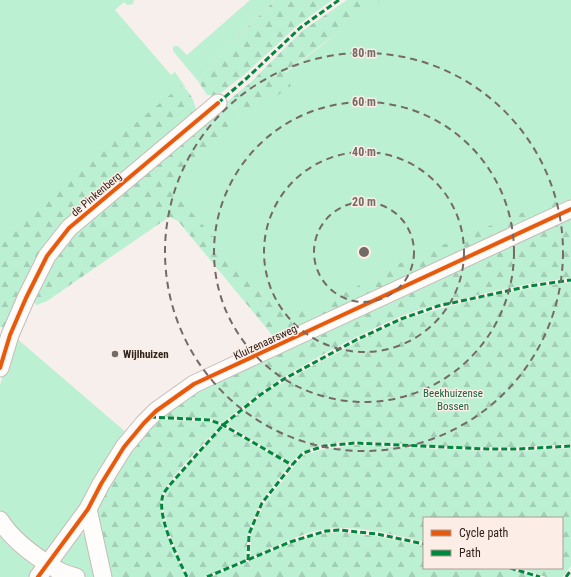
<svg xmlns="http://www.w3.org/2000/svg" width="571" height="577" viewBox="0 0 571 577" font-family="'Roboto Condensed',sans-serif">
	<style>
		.green { fill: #bcf0d3 }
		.forest { fill: url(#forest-firs) }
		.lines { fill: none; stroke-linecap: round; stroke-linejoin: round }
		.street-casing { stroke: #c5bcb7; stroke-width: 19 }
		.street { stroke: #fefdfc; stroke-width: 17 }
		.quiet { stroke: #00873e; stroke-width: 3; stroke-dasharray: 6 3; stroke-linecap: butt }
		.cycleway-casing { stroke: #fceee7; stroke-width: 6 }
		.cycleway { stroke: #e8590c; stroke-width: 4 }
		.ring { fill: none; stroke: #756a65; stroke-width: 2; stroke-dasharray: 7 5 }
		.poi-dot { fill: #756a65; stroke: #fceee7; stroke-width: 1.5 }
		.labels { text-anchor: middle; stroke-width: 3; stroke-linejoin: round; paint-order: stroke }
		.street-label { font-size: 11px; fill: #2f231c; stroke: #fceee7 }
		.poi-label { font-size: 11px; font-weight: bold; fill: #2f231c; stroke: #fceee7; text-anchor: start }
		.park-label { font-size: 11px; fill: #196545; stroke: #fceee7 }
		.centre { fill: #756a65; stroke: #fceee7; stroke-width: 2 }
		.ring-label { font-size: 12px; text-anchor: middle; font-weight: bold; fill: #756a65; stroke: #fceee7; stroke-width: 3; stroke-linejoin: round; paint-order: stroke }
	</style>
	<defs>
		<pattern id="forest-firs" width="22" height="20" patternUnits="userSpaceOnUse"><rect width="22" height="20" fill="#bcf0d3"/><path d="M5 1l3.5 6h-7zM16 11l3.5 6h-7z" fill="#a2ceb5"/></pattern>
	</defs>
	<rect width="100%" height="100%" fill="#f7efec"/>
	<g class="green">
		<polygon points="0,0 134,0 133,4 127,5 124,2 115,10 171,75 175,72 186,88 181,86 0,274"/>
		<polygon points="250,0 275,0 234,41 198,81 173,51 173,48 174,46 178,46 187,55"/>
		<polygon points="377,0 571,0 571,204 565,207 561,202 297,324 283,309 277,308 163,185 230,123 217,111 227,102 240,115 285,73 325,43"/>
		<polygon points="15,337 128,434 49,553 39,552 5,521 0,511 0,385"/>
		<polygon points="0,529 39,565 31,577 0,577"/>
		<polygon points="80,533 86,535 99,577 83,577 57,561"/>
	</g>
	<g class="forest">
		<polygon points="275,0 332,0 297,26 244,75 217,96 207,95 198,81 234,41"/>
		<polygon points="347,0 382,0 285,72 291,86 244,119 227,102 251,82 302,31"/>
		<path d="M181,86C192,91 194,104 198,114L65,226L8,328L0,327V248L28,211L59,185Z"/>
		<polygon points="217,111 237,129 175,187 176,195 277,308 297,311 317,308 406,260 553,200 559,200 565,207 277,341 178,221 169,217 47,301 37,305 30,300 71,231"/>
		<path d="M571,214V278C535,282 501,289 466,298C444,303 421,308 399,317C352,338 303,363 260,393C247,402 235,413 222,423L211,419L157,417L177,401Z"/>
		<polygon points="571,282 571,444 518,447 457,447 355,441 324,444 302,452 290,463 226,424 261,396 285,381 357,342 402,320 439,309 494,295 531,288"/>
		<path d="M154,419L210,422L219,424L220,426C208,439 166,481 162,495C156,518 176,556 186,577H107L98,534L97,504L106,486Z"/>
		<path d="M223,427L289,465L260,503L248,533L246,557L244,560L204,577H189C180,558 158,516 165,495C165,493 168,490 169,487Z"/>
		<path d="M355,445L488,451H519L571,448V566L562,577H546L519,568H562V518H424V542C396,535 355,525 327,529C300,533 276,546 252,557L250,556L251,534L264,504L295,465L304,455L325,449Z"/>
		<polygon points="339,532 376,536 424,546 424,568 501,568 524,573 535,577 211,577 291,543 326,533"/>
	</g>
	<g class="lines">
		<g class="street-casing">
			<g id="street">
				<polyline points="0,368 10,335 26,298 47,256 69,228 218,103"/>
				<polyline points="88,509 103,577"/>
				<path d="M0,520C12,540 36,557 56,569C61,573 69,575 76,577"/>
				<polyline points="38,577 88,509 101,484 124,447 144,423 156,411 194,384 571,209"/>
			</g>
		</g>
		<use href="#street" class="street"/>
		<g class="quiet">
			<polyline points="218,103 247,78 300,28 339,0"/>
			<polyline points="150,417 210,420 223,425 292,465"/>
			<polyline points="248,560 249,534 262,503 292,465 303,453 324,446 355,443 488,449 518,449 571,446"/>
			<polyline points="510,568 540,577"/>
			<path d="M187,577C178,558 156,516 163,495C164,492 167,489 168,487L223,425L260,395L284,379L356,340L401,319L438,306L530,286L571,280"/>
			<polyline points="207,577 290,542 326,531 339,530 377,534 424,544"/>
			<polyline points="566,577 571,570"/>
		</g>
		<g class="cycleway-casing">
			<g id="cycleway">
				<polyline points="0,368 10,335 26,298 47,256 69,228 218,103"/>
				<polyline points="38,577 88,509 101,484 124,447 144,423 156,411 194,384 571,209"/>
			</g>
		</g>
		<use href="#cycleway" class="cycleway"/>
	</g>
	<g class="ring">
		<circle cx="364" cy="252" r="50"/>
		<circle cx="364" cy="252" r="100"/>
		<circle cx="364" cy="252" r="150"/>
		<circle cx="364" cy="252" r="199"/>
	</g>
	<circle class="poi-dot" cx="115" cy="354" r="4"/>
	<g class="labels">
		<g class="street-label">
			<text transform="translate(96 194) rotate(-40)" y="4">de Pinkenberg</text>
			<text transform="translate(265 342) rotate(-25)" y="4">Kluizenaarsweg</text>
		</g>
		<g class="poi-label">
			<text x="123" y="358">Wijlhuizen</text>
		</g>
		<g class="park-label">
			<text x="453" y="397">Beekhuizense<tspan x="453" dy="13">Bossen</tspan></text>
		</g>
	</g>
	<circle cx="364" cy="252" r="6" class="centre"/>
	<g class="ring-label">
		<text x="364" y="57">80 m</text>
		<text x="364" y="106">60 m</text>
		<text x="364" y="156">40 m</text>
		<text x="364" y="206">20 m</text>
	</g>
	<rect x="423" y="517" width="140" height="52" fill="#fceee7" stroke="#aa9d96"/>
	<rect x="431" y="530" width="20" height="6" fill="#e8590c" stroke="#aa9d96"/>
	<text x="459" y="537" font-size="12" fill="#2f231c">Cycle path</text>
	<rect x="431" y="550" width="20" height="6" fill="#00873e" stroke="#aa9d96"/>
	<text x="459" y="557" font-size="12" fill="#2f231c">Path</text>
</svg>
